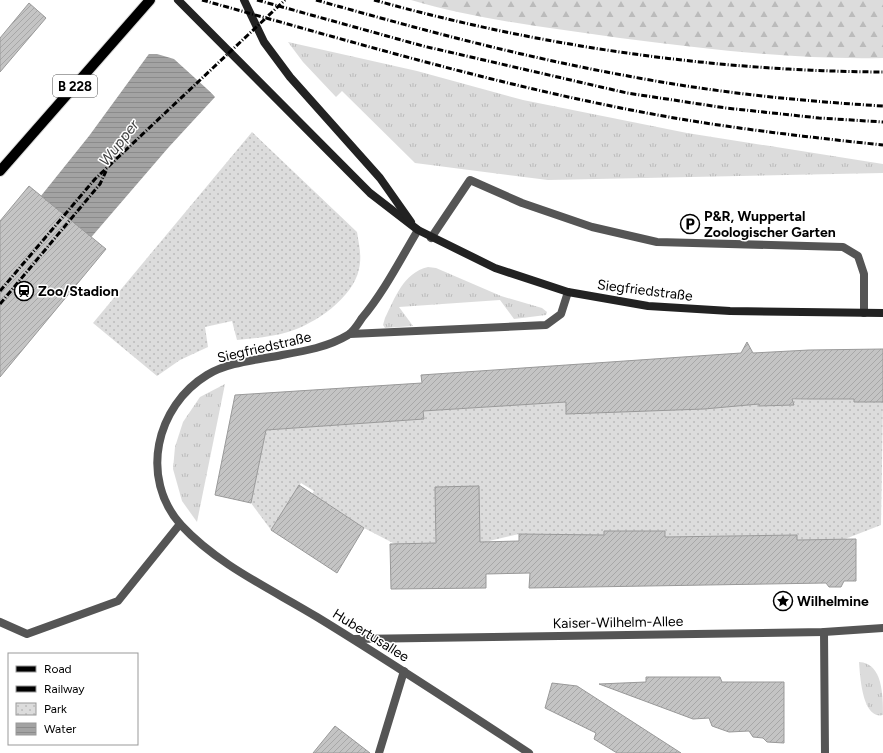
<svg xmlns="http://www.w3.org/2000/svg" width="883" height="753" viewBox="0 0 883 753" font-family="Figtree,sans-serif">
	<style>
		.grass { fill: url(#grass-tufts) }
		.forest { fill: url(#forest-firs) }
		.park { fill: url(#park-dots) }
		.water { fill: url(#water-rules) }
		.pier { fill: #fff }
		.building { fill: url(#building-hatch); stroke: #999 }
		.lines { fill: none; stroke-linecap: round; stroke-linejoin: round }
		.primary-casing { stroke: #dbdbdb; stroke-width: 12 }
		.lane { stroke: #555; stroke-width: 8 }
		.street { stroke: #555; stroke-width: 8 }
		.secondary { stroke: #222; stroke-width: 8 }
		.primary { stroke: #000; stroke-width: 10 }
		.rail { stroke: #000; stroke-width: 3; stroke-dasharray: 6 2 1 2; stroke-linecap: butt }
		.labels { text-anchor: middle; stroke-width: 3; stroke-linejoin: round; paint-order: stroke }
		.shield { fill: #fff; stroke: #4c4c4c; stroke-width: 1 }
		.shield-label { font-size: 13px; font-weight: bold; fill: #000 }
		.poi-label { font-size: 14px; font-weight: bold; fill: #000; stroke: #fff; text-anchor: start }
		.street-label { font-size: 14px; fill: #000; stroke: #fff }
		.water-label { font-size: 15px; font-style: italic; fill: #444; stroke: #fff }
	</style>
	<defs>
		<pattern id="grass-tufts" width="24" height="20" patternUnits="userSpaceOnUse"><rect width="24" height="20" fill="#dcdcdc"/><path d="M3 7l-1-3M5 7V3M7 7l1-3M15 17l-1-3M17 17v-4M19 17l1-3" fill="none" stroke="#bbb"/></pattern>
		<pattern id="forest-firs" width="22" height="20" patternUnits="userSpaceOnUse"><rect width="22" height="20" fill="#dcdcdc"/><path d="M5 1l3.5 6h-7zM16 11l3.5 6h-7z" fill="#bbb"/></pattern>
		<pattern id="park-dots" width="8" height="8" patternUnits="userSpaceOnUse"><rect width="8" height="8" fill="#dcdcdc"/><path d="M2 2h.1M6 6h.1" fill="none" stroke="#bbb" stroke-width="1.8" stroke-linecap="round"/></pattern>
		<pattern id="water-rules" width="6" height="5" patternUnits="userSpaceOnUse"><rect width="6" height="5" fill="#a3a3a3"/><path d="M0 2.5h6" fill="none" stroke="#8b8b8b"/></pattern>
		<pattern id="building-hatch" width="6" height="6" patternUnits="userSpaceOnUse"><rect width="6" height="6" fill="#c4c4c4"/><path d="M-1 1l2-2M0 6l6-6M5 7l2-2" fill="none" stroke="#a7a7a7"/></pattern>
	</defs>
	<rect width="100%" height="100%" fill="#fff"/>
	<g class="grass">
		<polygon points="288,42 417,71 523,100 687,133 883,164 883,173 548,180 415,163 342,91 336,97 303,62"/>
		<path d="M428,267L436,268L501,296L542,308L547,312L546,315L514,319L500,300L399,307L413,326L385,328L383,325L385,318C395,298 403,273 428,267Z"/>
		<polygon points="225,384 197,522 182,501 173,469 175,447 183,422 200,397"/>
		<path d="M859,662C883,663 883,696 883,715C862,720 860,675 859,662Z"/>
	</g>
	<path class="forest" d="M411,0H883V58C795,60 707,49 620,38C550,28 479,20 411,0Z"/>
	<g class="park">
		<path d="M252,132L357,232C359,245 362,256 359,269C353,298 315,324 288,332C272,337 254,338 237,340L232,321L205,327L208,347L180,360L157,376L93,323Z"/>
		<polygon points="810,399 854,399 854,402 883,402 881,525 845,539 797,540 797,535 665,537 664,531 604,531 604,537 519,534 485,542 395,544 364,528 312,494 314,491 301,483 271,530 251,503 266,430 424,419 423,411 566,402 567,414 724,407 759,402 759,406 793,405 793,400"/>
	</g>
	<polygon class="water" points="162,36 215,97 168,148 57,277 0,247 89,136"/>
	<polygon class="pier" points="194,0 314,0 217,98 174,59 157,54 147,54 161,35"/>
	<g class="building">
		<polygon points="29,3 46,18 0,72 0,38"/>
		<polygon points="29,186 106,249 0,377 0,221"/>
		<polygon points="747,342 753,353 809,350 883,349 883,402 854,402 854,399 792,399 794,405 759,406 759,404 704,409 566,414 566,402 423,411 424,419 266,430 251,503 215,495 235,395 422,383 421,375 741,353"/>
		<polygon points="299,485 364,528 337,573 271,530"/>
		<polygon points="479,486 480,542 519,541 519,534 604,535 604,531 665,531 665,537 797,535 797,540 856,539 856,581 844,581 841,587 829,587 826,583 529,588 530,573 486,574 486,588 391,589 390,544 436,543 435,487"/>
		<polygon points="646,677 720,677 722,682 784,682 784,743 767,742 763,738 753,737 749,731 729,732 712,726 709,718 693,719 599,684 646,682"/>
		<polygon points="552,683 577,686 681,753 617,753 594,739 596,733 545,708"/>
		<polygon points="335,726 370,753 313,753"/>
	</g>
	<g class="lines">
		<g class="primary-casing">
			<polyline id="primary" points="0,171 150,0"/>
		</g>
		<g class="lane">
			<polyline points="431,238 470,180 522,203 592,227 657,242 843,247 858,256 864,274 864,313"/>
			<polyline points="350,334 546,325 561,314 568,292"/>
			<polyline points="0,622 27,634 118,601 180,524"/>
			<polyline points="824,632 825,753"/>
		</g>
		<g class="street">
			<path d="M418,230C400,260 384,292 362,318C358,324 354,331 348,335C328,347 305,351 282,355C258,360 228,362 207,375C156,406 139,478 181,525C218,565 271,589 317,617C389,661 459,707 529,753"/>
			<polyline points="354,639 824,632 883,628"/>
			<polyline points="379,753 404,671"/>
		</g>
		<g class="secondary">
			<polyline points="178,0 370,193 418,230 495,268 568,292 648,306 730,311 883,313"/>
			<polyline points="244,0 264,42 290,77 380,178 411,222"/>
		</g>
		<use href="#primary" class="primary"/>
		<g class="rail">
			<path d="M202,0C342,39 483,81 626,109C711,126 797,136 883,145"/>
			<polyline points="257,0 423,46 627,93 726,108 819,118 883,122"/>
			<path d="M316,0C419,29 522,57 628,76C712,92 797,101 883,106"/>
			<path d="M374,0C539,46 711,71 883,72"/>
			<polyline points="0,291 95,179 285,0"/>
			<polyline points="0,304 100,184 106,171"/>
		</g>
	</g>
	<defs>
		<g id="parking-ring" transform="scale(1)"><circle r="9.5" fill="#fff" stroke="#000" stroke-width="1.5"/><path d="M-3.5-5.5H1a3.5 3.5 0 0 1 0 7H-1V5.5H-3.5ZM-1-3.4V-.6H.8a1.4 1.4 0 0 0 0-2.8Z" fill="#000"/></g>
		<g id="station-ring" transform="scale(1)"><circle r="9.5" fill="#fff" stroke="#000" stroke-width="1.5"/><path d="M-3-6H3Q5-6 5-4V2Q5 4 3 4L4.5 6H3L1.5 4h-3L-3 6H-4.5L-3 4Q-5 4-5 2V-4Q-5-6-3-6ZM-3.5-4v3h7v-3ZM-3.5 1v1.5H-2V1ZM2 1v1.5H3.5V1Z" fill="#000"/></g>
		<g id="sight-ring" transform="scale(1)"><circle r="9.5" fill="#fff" stroke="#000" stroke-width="1.5"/><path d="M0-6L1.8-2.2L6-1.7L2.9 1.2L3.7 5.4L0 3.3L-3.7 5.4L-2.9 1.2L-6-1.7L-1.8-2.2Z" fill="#000"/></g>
	</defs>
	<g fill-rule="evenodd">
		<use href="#parking-ring" x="690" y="224"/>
		<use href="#station-ring" x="24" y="291"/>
		<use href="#sight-ring" x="783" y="601"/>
	</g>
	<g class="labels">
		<rect class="shield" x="53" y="75" width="44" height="22" rx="3"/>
		<g class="shield-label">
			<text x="75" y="91">B 228</text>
		</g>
		<g class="poi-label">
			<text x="704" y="221">P&amp;R, Wuppertal<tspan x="704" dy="16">Zoologischer Garten</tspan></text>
			<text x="38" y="296">Zoo/Stadion</text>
			<text x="797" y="606">Wilhelmine</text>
		</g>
		<g class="street-label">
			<text transform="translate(645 290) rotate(7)" y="5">Siegfriedstraße</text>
			<text transform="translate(264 347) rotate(-13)" y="5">Siegfriedstraße</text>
			<text transform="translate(618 622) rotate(-1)" y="5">Kaiser-Wilhelm-Allee</text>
			<text transform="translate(371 635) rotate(32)" y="5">Hubertusallee</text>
		</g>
		<g class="water-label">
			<text transform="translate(119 143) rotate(-52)" y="5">Wupper</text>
		</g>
	</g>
	<rect x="8" y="653" width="130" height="92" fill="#ffffff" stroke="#999999"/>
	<rect x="16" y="666" width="20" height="6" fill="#000000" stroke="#999999"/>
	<text x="44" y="673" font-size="12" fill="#000000">Road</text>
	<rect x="16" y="686" width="20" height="6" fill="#000000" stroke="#999999"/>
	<text x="44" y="693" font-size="12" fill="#000000">Railway</text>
	<rect x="16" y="703" width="20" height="12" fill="url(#park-dots)" stroke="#999999"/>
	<text x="44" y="713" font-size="12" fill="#000000">Park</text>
	<rect x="16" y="723" width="20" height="12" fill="url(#water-rules)" stroke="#999999"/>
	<text x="44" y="733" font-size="12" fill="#000000">Water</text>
</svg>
